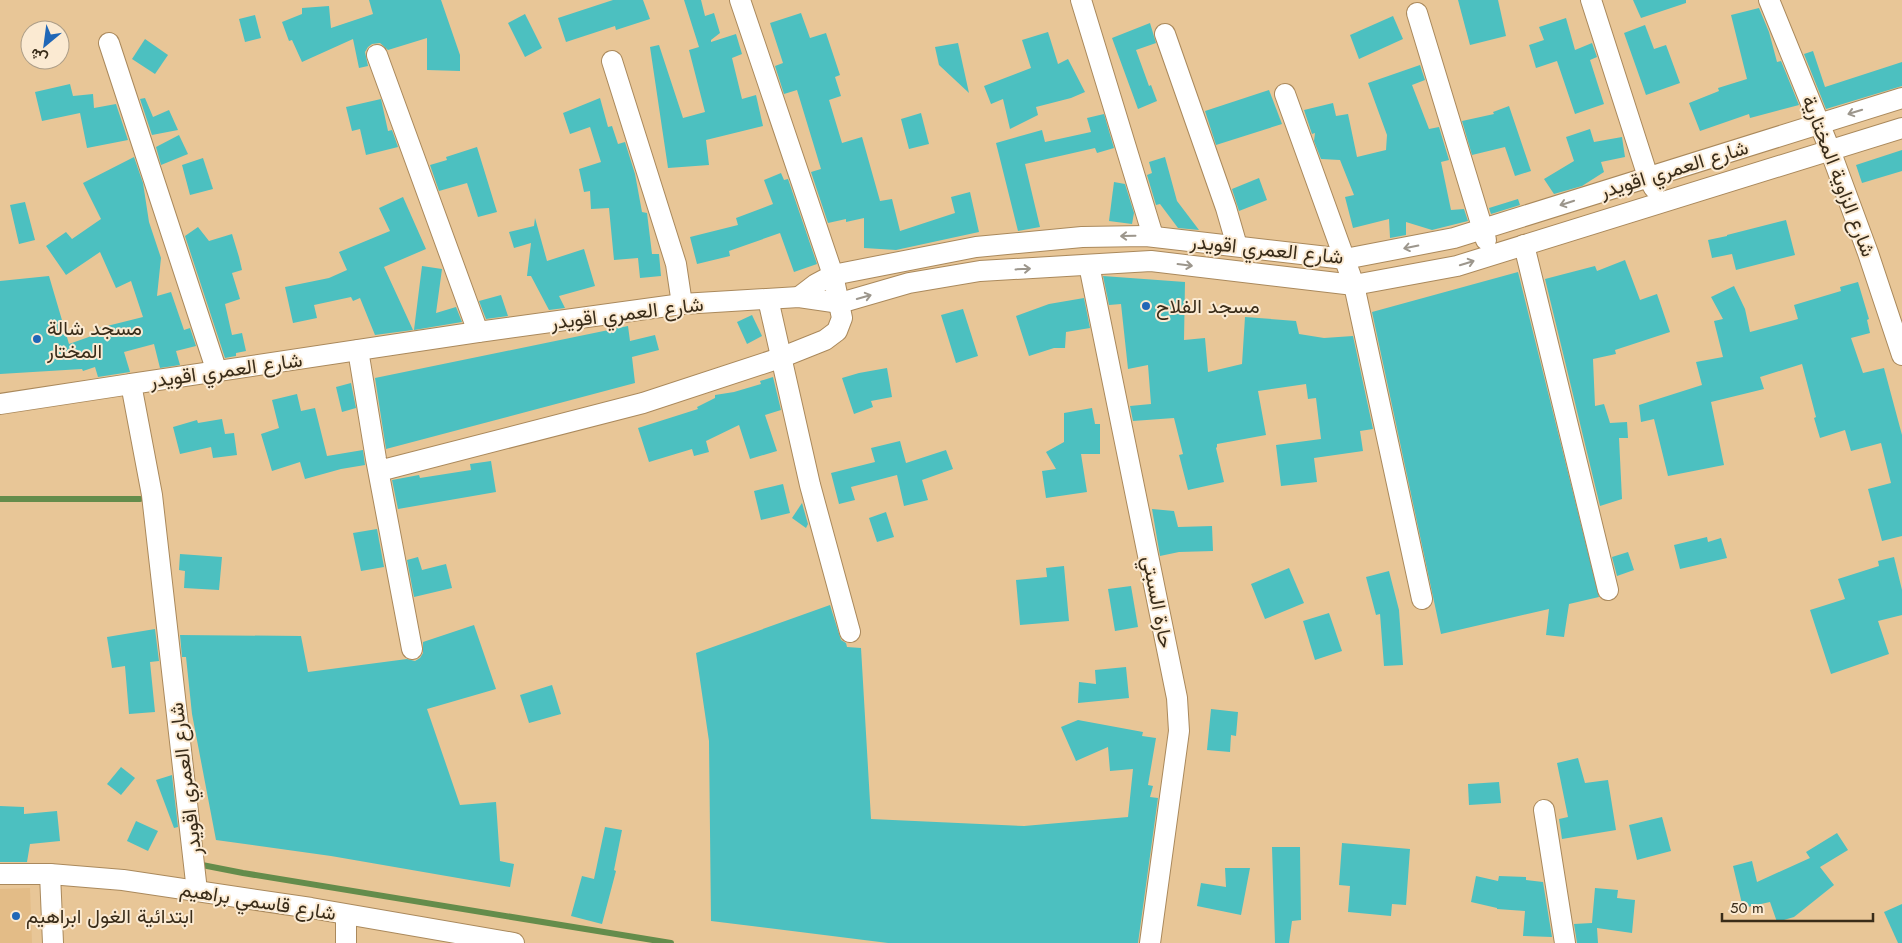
<svg xmlns="http://www.w3.org/2000/svg" width="1902" height="943" viewBox="0 0 1902 943" font-family="Jost,Vazirmatn,sans-serif">
	<style>
		.built { fill: #e3bc87 }
		.lines { fill: none; stroke-linecap: round; stroke-linejoin: round }
		.stream { stroke: #648c4b; stroke-width: 6 }
		.building { fill: #4cc0c0 }
		.minor-casing { stroke: #aa895c; stroke-width: 22 }
		.minor { stroke: #fff; stroke-width: 20 }
		.oneway { stroke: #9c968c }
		.poi-dot { fill: #2067b7; stroke: #fbead2; stroke-width: 2 }
		.labels { text-anchor: middle; stroke-width: 4; stroke-linejoin: round; paint-order: stroke }
		.street-label { font-size: 20px; fill: #392c19; stroke: #fbead2 }
		.poi-label { font-size: 20px; fill: #392c19; stroke: #fbead2; text-anchor: start }
	</style>
	<rect width="100%" height="100%" fill="#e8c697"/>
	<polygon class="built" points="30,888 32,943 0,943 0,889"/>
	<g class="lines">
		<g class="stream">
			<polyline points="0,499 140,499"/>
			<polyline points="197,864 243,873 671,943"/>
		</g>
	</g>
	<g class="building">
		<polygon points="369,0 441,0 460,55 460,71 427,70 427,38 388,50 380,43 372,44 368,47 365,52 368,66 359,68 353,39 302,62 292,40 289,41 282,22 302,14 302,8 329,6 331,28 373,14"/>
		<polygon points="613,0 643,0 650,19 616,30 615,26 566,42 558,18"/>
		<polygon points="684,0 701,0 705,16 714,13 720,33 711,40 711,42 736,34 742,54 732,58 742,99 756,95 763,126 706,140 709,165 668,168 650,47 659,45 683,118 705,112 689,50 699,47"/>
		<polygon points="1458,0 1498,0 1506,36 1470,45"/>
		<polygon points="1633,0 1686,0 1686,3 1641,18"/>
		<polygon points="1759,8 1769,32 1777,62 1781,61 1799,105 1750,118 1749,114 1700,131 1689,103 1719,91 1718,88 1747,79 1731,15"/>
		<polygon points="801,13 810,38 826,33 840,75 835,77 841,96 829,100 842,143 862,137 880,201 892,199 900,231 955,213 951,197 970,192 979,232 896,250 864,248 864,218 846,222 846,219 828,223 811,172 821,169 797,90 784,94 775,66 783,63 770,23"/>
		<polygon points="525,14 542,48 525,57 508,23"/>
		<polygon points="255,15 261,38 245,42 239,19"/>
		<polygon points="1393,16 1403,39 1359,59 1350,35"/>
		<polygon points="1566,18 1575,50 1592,43 1597,57 1590,60 1604,104 1575,114 1557,61 1536,68 1529,45 1544,40 1539,27"/>
		<polygon points="1150,23 1156,43 1136,50 1149,86 1151,85 1157,101 1138,109 1112,38"/>
		<polygon points="1645,25 1654,49 1666,45 1680,83 1646,95 1624,33"/>
		<polygon points="1048,32 1058,64 1068,59 1085,92 1071,98 1036,107 1038,115 1010,129 1003,99 991,104 984,86 1031,68 1022,40"/>
		<polygon points="145,39 168,55 155,74 132,59"/>
		<polygon points="958,43 969,93 939,65 935,47"/>
		<polygon points="1813,51 1825,87 1902,62 1902,86 1826,109 1804,54"/>
		<polygon points="1420,65 1425,80 1412,85 1429,129 1439,127 1449,160 1441,162 1451,210 1464,209 1468,221 1432,230 1406,222 1406,235 1390,238 1389,219 1353,228 1345,197 1354,195 1340,160 1321,159 1314,141 1315,133 1312,134 1304,110 1333,103 1336,116 1348,114 1357,157 1386,150 1387,135 1368,83"/>
		<polygon points="70,84 73,96 93,94 94,108 116,104 128,140 87,148 80,113 42,121 35,92"/>
		<polygon points="1269,90 1282,124 1216,145 1205,111"/>
		<polygon points="145,98 153,117 169,110 178,130 152,135 140,99"/>
		<polygon points="600,98 608,127 612,126 618,144 625,142 635,174 642,212 647,213 652,254 659,254 661,276 640,278 638,258 614,260 609,208 591,209 590,191 584,192 579,169 601,162 590,127 570,134 563,113"/>
		<polygon points="381,99 388,131 392,130 398,147 366,155 360,129 352,131 346,107"/>
		<polygon points="1509,106 1531,171 1515,176 1505,147 1472,155 1462,121 1494,114 1493,112"/>
		<polygon points="921,113 929,144 909,149 901,119"/>
		<polygon points="1104,114 1114,148 1097,153 1095,148 1025,164 1040,227 1018,231 996,143 1042,130 1045,142 1091,132 1087,118"/>
		<polygon points="1590,129 1594,142 1622,137 1625,157 1601,162 1604,172 1582,186 1554,194 1544,179 1574,161 1566,137"/>
		<polygon points="179,135 188,154 161,165 156,147"/>
		<polygon points="477,147 497,212 478,217 467,183 439,191 430,165 447,160 446,157"/>
		<polygon points="1902,150 1902,171 1862,183 1856,165"/>
		<polygon points="134,157 143,183 149,222 161,258 157,296 171,292 184,330 190,328 196,346 176,351 180,365 160,368 154,344 124,352 130,372 98,377 95,367 83,371 82,369 0,374 0,281 49,276 69,344 100,333 99,328 143,317 131,281 116,288 100,252 66,275 46,246 66,232 72,239 101,219 83,183"/>
		<polygon points="1165,157 1177,201 1199,230 1178,228 1160,204 1156,205 1147,175 1152,173 1149,162"/>
		<polygon points="203,158 213,189 190,195 182,165"/>
		<polygon points="781,173 784,180 788,179 817,264 794,272 780,233 729,251 730,256 697,264 690,237 738,225 736,218 773,204 764,180"/>
		<polygon points="1259,178 1267,200 1239,211 1232,189"/>
		<polygon points="1114,182 1125,184 1134,213 1132,224 1109,221"/>
		<polygon points="403,197 426,249 384,267 413,330 375,335 360,298 353,301 351,297 314,305 317,318 293,323 285,287 329,278 347,270 339,252 390,231 379,208"/>
		<polygon points="1518,199 1520,205 1491,214 1489,208"/>
		<polygon points="25,202 35,240 19,244 10,205"/>
		<polygon points="535,218 547,261 584,249 595,286 559,296 565,308 549,310 531,276 527,276 531,243 514,248 509,232 534,226"/>
		<polygon points="1786,220 1795,255 1736,270 1732,254 1712,258 1708,240 1727,236 1727,235"/>
		<polygon points="198,227 209,241 232,234 239,257 242,270 232,273 240,299 225,304 232,335 242,333 246,351 236,353 236,356 225,358 185,236"/>
		<polygon points="1625,260 1640,300 1657,294 1670,332 1615,350 1616,354 1593,359 1595,406 1604,404 1610,423 1627,422 1628,438 1619,438 1622,499 1600,506 1545,279 1595,266 1597,271"/>
		<polygon points="422,266 442,269 436,313 456,307 462,322 414,330"/>
		<polygon points="1518,272 1599,597 1569,604 1564,637 1546,635 1549,609 1441,634 1372,312"/>
		<polygon points="1103,276 1185,282 1184,340 1205,338 1208,372 1242,364 1245,317 1296,321 1299,334 1324,338 1353,336 1373,429 1360,431 1363,451 1314,458 1317,482 1281,486 1276,445 1321,439 1316,398 1308,399 1306,384 1258,391 1266,435 1217,444 1217,447 1216,448 1224,482 1188,490 1179,455 1183,454 1174,418 1133,421 1130,406 1151,404 1148,365 1128,369 1121,304 1109,305"/>
		<polygon points="1858,282 1869,319 1867,320 1870,333 1851,338 1863,373 1884,368 1902,435 1902,536 1882,541 1868,489 1891,483 1881,443 1851,451 1845,430 1820,438 1814,418 1816,417 1802,364 1760,377 1764,389 1711,402 1724,465 1668,476 1654,419 1641,422 1639,405 1702,385 1696,362 1723,357 1714,321 1723,319 1711,297 1734,286 1745,309 1750,332 1798,319 1794,305 1841,291 1840,287"/>
		<polygon points="501,295 508,316 486,319 479,301"/>
		<polygon points="1084,298 1090,328 1066,332 1065,348 1054,348 1029,356 1016,316 1049,304"/>
		<polygon points="963,309 978,356 956,363 941,315"/>
		<polygon points="752,315 762,336 747,344 737,322"/>
		<polygon points="628,326 630,341 655,335 659,350 632,357 635,383 386,449 375,378"/>
		<polygon points="887,368 892,397 871,401 873,407 854,414 842,378 859,373"/>
		<polygon points="773,377 781,410 765,415 777,451 750,459 739,425 706,441 709,452 694,456 692,449 649,462 638,428 698,409 697,407 715,398 715,395 734,392 761,384 760,381"/>
		<polygon points="351,383 356,408 342,412 336,387"/>
		<polygon points="297,394 301,411 315,408 327,456 363,450 365,465 341,469 305,479 300,462 272,471 261,434 279,428 272,400"/>
		<polygon points="1092,408 1095,424 1100,424 1100,454 1081,454 1087,492 1046,498 1042,471 1056,469 1046,452 1064,442 1064,413"/>
		<polygon points="222,419 225,434 234,433 237,455 213,458 211,447 180,454 173,427 197,420 198,423"/>
		<polygon points="900,441 906,463 946,450 953,469 922,480 928,500 904,506 897,475 851,487 855,500 839,504 831,473 875,462 871,448"/>
		<polygon points="491,461 496,492 398,509 392,480 419,475 420,478 471,470 470,464"/>
		<polygon points="783,484 790,513 761,520 754,491"/>
		<polygon points="802,503 808,524 806,528 792,518"/>
		<polygon points="1152,509 1174,511 1178,527 1212,526 1213,551 1179,552 1160,556"/>
		<polygon points="886,512 894,537 877,542 869,518"/>
		<polygon points="377,529 384,567 361,571 353,533"/>
		<polygon points="1707,537 1708,542 1721,538 1727,558 1680,569 1674,545"/>
		<polygon points="1628,552 1634,570 1617,576 1612,557"/>
		<polygon points="180,554 222,557 219,590 184,588 185,571 179,570"/>
		<polygon points="418,557 422,570 446,564 452,588 414,597 407,560"/>
		<polygon points="1894,557 1902,590 1902,615 1878,621 1889,654 1831,674 1810,610 1845,599 1838,579 1879,566 1878,561"/>
		<polygon points="1064,566 1069,621 1020,625 1016,580 1047,577 1046,568"/>
		<polygon points="1289,568 1304,603 1265,619 1251,584"/>
		<polygon points="1389,571 1399,610 1403,665 1384,666 1380,614 1376,615 1366,577"/>
		<polygon points="1131,586 1138,627 1115,631 1108,589"/>
		<polygon points="830,605 841,640 846,643 847,647 861,648 871,819 1024,826 1128,817 1133,769 1110,771 1108,747 1076,761 1061,727 1078,720 1143,732 1142,736 1156,738 1148,785 1153,786 1150,797 1158,798 1138,943 888,943 711,921 709,741 696,653"/>
		<polygon points="1329,613 1342,651 1315,660 1303,621"/>
		<polygon points="474,625 496,689 427,709 460,805 496,802 500,861 514,864 510,887 331,856 216,840 192,714 186,657 182,657 180,635 301,636 308,672 407,659 415,661 420,658 423,653 423,642"/>
		<polygon points="155,629 159,661 150,662 155,712 129,714 125,666 112,668 107,637"/>
		<polygon points="1126,667 1129,698 1078,703 1079,682 1096,684 1095,670"/>
		<polygon points="552,685 561,714 529,723 520,695"/>
		<polygon points="1211,709 1238,712 1236,736 1231,735 1230,752 1207,750"/>
		<polygon points="1578,758 1585,783 1608,780 1616,830 1562,839 1559,819 1568,817 1557,763"/>
		<polygon points="121,767 135,778 121,795 107,784"/>
		<polygon points="172,775 178,827 174,828 156,780"/>
		<polygon points="1499,782 1501,803 1469,805 1468,784"/>
		<polygon points="0,806 24,807 24,814 57,811 60,841 30,844 27,862 0,862"/>
		<polygon points="1662,817 1671,851 1637,860 1629,825"/>
		<polygon points="136,821 158,831 148,851 127,841"/>
		<polygon points="605,827 622,830 614,870 616,871 602,924 571,916 582,876 594,879"/>
		<polygon points="1837,833 1848,850 1820,867 1834,885 1794,917 1777,922 1770,902 1743,908 1733,866 1752,861 1757,882 1810,858 1806,852"/>
		<polygon points="1342,843 1410,849 1406,905 1392,904 1391,916 1348,912 1350,886 1339,885"/>
		<polygon points="1272,847 1300,847 1301,920 1292,921 1289,943 1275,943"/>
		<polygon points="1225,868 1250,868 1241,915 1197,906 1201,883 1226,887"/>
		<polygon points="1476,876 1498,881 1499,876 1526,877 1526,880 1543,882 1552,937 1523,936 1525,911 1497,909 1497,908 1471,902"/>
		<polygon points="1595,888 1618,890 1617,898 1635,900 1632,933 1597,928 1598,943 1577,943 1574,924 1592,923"/>
		<polygon points="1902,904 1902,943 1898,943 1884,912"/>
	</g>
	<g class="lines">
		<g class="minor-casing">
			<g id="minor">
				<polyline points="1081,0 1153,236"/>
				<polyline points="1591,0 1648,177 1654,188"/>
				<polyline points="1769,0 1830,150 1868,253 1902,355"/>
				<polyline points="1417,13 1486,240"/>
				<polyline points="1165,34 1226,208 1237,246"/>
				<polyline points="109,43 217,372"/>
				<polyline points="377,55 478,332"/>
				<polyline points="612,61 676,264 682,304"/>
				<polyline points="1285,94 1354,285 1422,599"/>
				<polyline points="1524,245 1608,590"/>
				<polyline points="1089,265 1177,698 1179,731 1150,943"/>
				<polyline points="799,297 816,284 833,275 976,247 1082,237 1146,236 1345,259 1454,238 1902,98"/>
				<polyline points="768,299 810,485 850,632"/>
				<polyline points="358,350 376,459 412,649"/>
				<polyline points="0,404 131,384"/>
				<polyline points="379,471 643,403 780,358 825,340 837,331 842,318 833,275 740,0"/>
				<polyline points="1544,810 1565,943"/>
				<polyline points="0,874 50,874 123,880 311,908 514,943"/>
				<polyline points="50,874 53,943"/>
				<polyline points="197,891 152,495 131,384 478,332 682,304 799,297 840,303 909,283 980,271 1151,261 1354,285 1457,266 1902,128"/>
				<polyline points="346,943 346,915"/>
			</g>
		</g>
		<use href="#minor" class="minor"/>
	</g>
	<defs><path id="oneway-shaft" d="M-6 0H5M1.5-3L5.5 0L1.5 3" fill="none" stroke-width="1.6" stroke-linecap="round" stroke-linejoin="round" transform="scale(1.25)"/></defs>
	<g class="oneway">
		<use href="#oneway-shaft" transform="translate(1855 112) rotate(163)"/>
		<use href="#oneway-shaft" transform="translate(1567 203) rotate(162)"/>
		<use href="#oneway-shaft" transform="translate(1128 236) rotate(179)"/>
		<use href="#oneway-shaft" transform="translate(1411 247) rotate(169)"/>
		<use href="#oneway-shaft" transform="translate(1467 263) rotate(-17)"/>
		<use href="#oneway-shaft" transform="translate(1185 265) rotate(7)"/>
		<use href="#oneway-shaft" transform="translate(1023 269) rotate(-3)"/>
		<use href="#oneway-shaft" transform="translate(864 297) rotate(-16)"/>
	</g>
	<g class="poi-dot">
		<circle cx="1146" cy="306" r="5"/>
		<circle cx="37" cy="339" r="5"/>
		<circle cx="16" cy="916" r="5"/>
	</g>
	<g class="labels">
		<g class="street-label">
			<text transform="translate(1674 169) rotate(-17)" y="7">شارع العمري اقويدر</text>
			<text transform="translate(1839 176) rotate(69)" y="7">شارع الزاوية المختارية</text>
			<text transform="translate(1267 249) rotate(6)" y="7">شارع العمري اقويدر</text>
			<text transform="translate(627 313) rotate(-7)" y="7">شارع العمري اقويدر</text>
			<text transform="translate(226 370) rotate(-8)" y="7">شارع العمري اقويدر</text>
			<text transform="translate(1158 602) rotate(79)" y="7">حارة السبتي</text>
			<text transform="translate(185 779) rotate(-97)" y="7">شارع العمري اقويدر</text>
			<text transform="translate(258 901) rotate(9)" y="7">شارع قاسمي براهيم</text>
		</g>
		<g class="poi-label">
			<text x="1156" y="313">مسجد الفلاح</text>
			<text x="47" y="335">مسجد شالة<tspan x="47" dy="23">المختار</tspan></text>
			<text x="26" y="923">ابتدائية الغول ابراهيم</text>
		</g>
	</g>
	<g transform="translate(45 45) rotate(209)"><circle r="24" fill="#fbead2" stroke="#ad9e88"/>
	<path d="M0-4L9 19L0 12L-9 19Z" fill="#2067b7"/>
	<text y="-8" font-size="14" font-weight="bold" text-anchor="middle" fill="#392c19">ش</text>
	</g>
	<path d="M1722 913v8h151v-8" fill="none" stroke="#392c19" stroke-width="2.5"/>
	<text x="1730" y="913" font-size="15" fill="#392c19" stroke="#fbead2" stroke-width="4" paint-order="stroke">50 m</text>
</svg>
